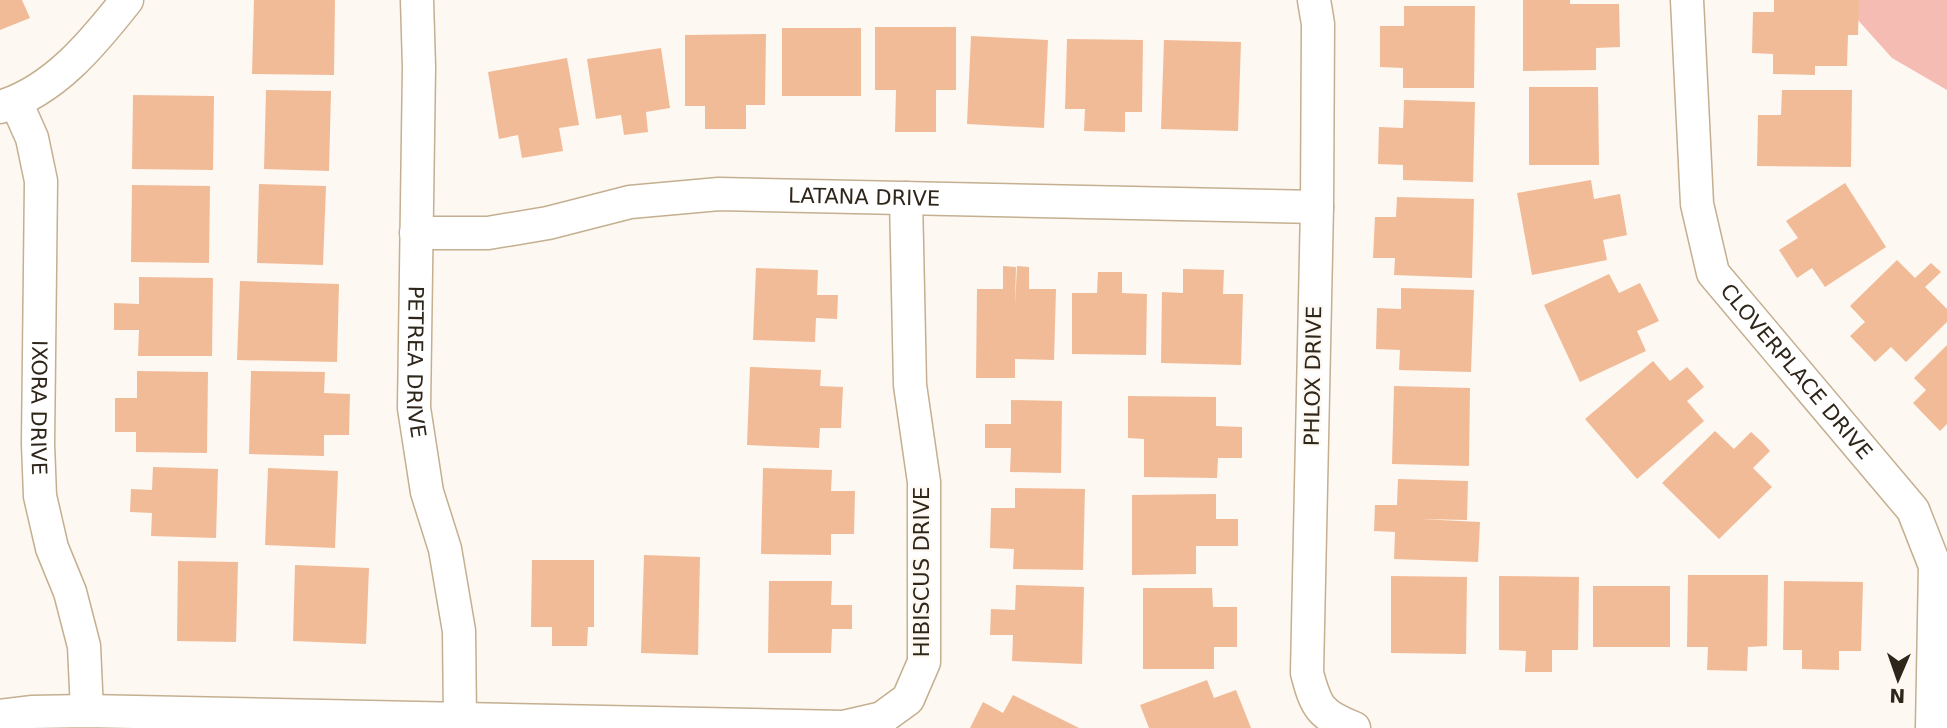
<svg xmlns="http://www.w3.org/2000/svg" width="1947" height="728" viewBox="0 0 1947 728" font-family="'DejaVu Sans',sans-serif">
	<style>
		.green { fill: #f4bcb2 }
		.building { fill: #f2bb97 }
		.lines { fill: none; stroke-linecap: round; stroke-linejoin: round }
		.minor-casing { stroke: #c4af90; stroke-width: 35 }
		.minor { stroke: #fff; stroke-width: 32 }
		.labels { text-anchor: middle; stroke-width: 5; stroke-linejoin: round; paint-order: stroke }
		.street-label { font-size: 21px; fill: #2e261a; stroke: #fdf8f2 }
	</style>
	<rect width="100%" height="100%" fill="#fdf8f2"/>
	<polygon class="green" points="1840,0 1947,0 1947,90 1892,58"/>
	<g class="building">
		<polygon points="0,0 22,0 30,18 0,30"/>
		<polygon points="254,0 335,0 334,75 252,74"/>
		<polygon points="1523,0 1570,0 1570,4 1619,4 1620,47 1596,48 1596,70 1523,71"/>
		<polygon points="1774,0 1859,0 1858,35 1848,35 1847,66 1815,66 1815,75 1773,74 1773,54 1752,53 1753,12 1774,12"/>
		<polygon points="1404,6 1475,6 1474,88 1403,88 1403,68 1380,67 1380,26 1404,26"/>
		<polygon points="875,27 956,27 956,90 936,90 936,132 895,132 896,90 875,90"/>
		<rect x="782" y="28" width="79" height="68"/>
		<polygon points="766,34 765,105 746,105 746,129 705,129 705,106 685,106 685,35"/>
		<polygon points="971,36 1048,40 1044,128 967,124"/>
		<polygon points="1067,39 1143,40 1142,112 1125,112 1125,132 1084,131 1085,109 1065,109"/>
		<polygon points="1164,40 1241,42 1238,131 1161,129"/>
		<polygon points="661,48 670,108 646,112 648,132 624,135 621,115 596,119 587,59"/>
		<polygon points="567,58 579,125 559,128 563,151 522,158 518,135 499,139 488,72"/>
		<polygon points="1529,87 1598,87 1599,165 1529,165"/>
		<polygon points="266,90 331,91 329,171 264,169"/>
		<polygon points="1782,90 1852,90 1851,167 1757,166 1758,115 1781,115"/>
		<polygon points="133,95 214,96 213,170 132,169"/>
		<polygon points="1404,100 1475,102 1473,182 1403,180 1403,165 1378,164 1379,127 1403,128"/>
		<polygon points="1591,180 1594,199 1620,194 1627,235 1603,240 1607,260 1532,275 1517,193"/>
		<polygon points="1845,183 1886,247 1825,287 1812,268 1797,278 1779,250 1798,238 1786,221"/>
		<polygon points="259,184 326,186 323,265 257,263"/>
		<polygon points="132,185 210,186 209,263 131,262"/>
		<polygon points="1397,197 1474,199 1472,278 1394,275 1395,258 1373,258 1375,217 1396,217"/>
		<polygon points="1897,260 1915,278 1931,263 1941,272 1925,287 1947,309 1947,322 1906,362 1891,347 1875,362 1850,336 1865,322 1850,306"/>
		<polygon points="1003,266 1016,267 1015,306 1017,266 1029,267 1029,289 1056,289 1054,360 1015,359 1015,378 976,378 977,289 1003,289"/>
		<polygon points="756,268 818,270 817,295 838,295 837,319 816,318 815,342 753,340"/>
		<polygon points="1183,269 1224,270 1223,294 1243,294 1241,365 1161,363 1162,292 1183,293"/>
		<polygon points="1098,272 1122,272 1122,293 1147,294 1146,355 1072,354 1072,293 1097,293"/>
		<polygon points="1609,274 1619,293 1640,283 1659,321 1637,331 1646,351 1580,382 1544,305"/>
		<polygon points="139,277 213,278 212,356 138,356 139,330 114,330 114,303 139,304"/>
		<polygon points="240,281 339,284 337,362 237,360"/>
		<polygon points="1401,288 1474,290 1471,372 1399,370 1400,350 1376,349 1377,308 1401,309"/>
		<polygon points="1947,345 1947,424 1940,431 1913,403 1926,390 1914,378"/>
		<polygon points="1653,361 1670,381 1687,367 1695,376 1704,387 1687,401 1704,421 1637,479 1585,419"/>
		<polygon points="750,367 821,370 820,386 843,387 841,428 820,428 819,448 747,445"/>
		<polygon points="137,371 208,372 207,453 136,452 136,432 115,432 115,398 137,398"/>
		<polygon points="251,371 325,372 324,393 350,394 349,435 324,435 324,456 249,454"/>
		<polygon points="1394,386 1470,388 1469,466 1392,464"/>
		<polygon points="1128,396 1216,397 1216,426 1242,427 1242,458 1218,458 1217,478 1144,477 1144,439 1128,438"/>
		<polygon points="1011,400 1062,401 1061,473 1010,472 1011,448 985,448 985,424 1011,424"/>
		<polygon points="1715,431 1734,449 1751,432 1761,441 1770,451 1753,468 1772,487 1719,539 1662,483"/>
		<polygon points="153,467 218,469 216,538 151,536 152,513 130,512 131,489 152,490"/>
		<polygon points="268,468 338,471 335,548 265,545"/>
		<polygon points="763,468 832,470 831,491 855,491 854,534 831,534 831,555 761,554"/>
		<polygon points="1398,479 1468,481 1467,520 1420,519 1480,522 1478,562 1394,559 1395,532 1374,531 1375,505 1397,505"/>
		<polygon points="1015,488 1085,489 1083,570 1013,569 1014,549 990,548 991,508 1015,508"/>
		<polygon points="1216,494 1216,519 1238,519 1238,546 1196,546 1196,574 1132,575 1132,495"/>
		<polygon points="644,555 700,557 698,655 641,653"/>
		<polygon points="532,560 594,560 594,627 588,627 587,646 552,646 552,627 531,627"/>
		<polygon points="178,561 238,562 236,642 177,641"/>
		<polygon points="295,565 369,568 366,644 293,641"/>
		<polygon points="1688,575 1768,575 1767,646 1748,647 1747,671 1707,670 1708,647 1687,647"/>
		<polygon points="1391,576 1467,577 1466,654 1391,653"/>
		<polygon points="1499,576 1579,577 1578,650 1552,650 1552,672 1525,672 1526,651 1499,650"/>
		<polygon points="769,581 832,581 831,605 852,605 852,629 832,629 831,653 768,653"/>
		<polygon points="1784,581 1863,582 1861,651 1839,651 1839,670 1802,669 1802,650 1783,650"/>
		<polygon points="1016,585 1084,587 1082,664 1012,661 1013,635 990,635 991,609 1015,610"/>
		<rect x="1593" y="586" width="77" height="61"/>
		<polygon points="1143,588 1212,588 1213,607 1237,607 1237,647 1214,647 1214,669 1143,669"/>
		<polygon points="1207,680 1214,698 1236,690 1251,728 1149,728 1140,705"/>
		<polygon points="1013,695 1079,728 970,728 983,702 1003,713"/>
	</g>
	<g class="lines">
		<g class="minor-casing">
			<g id="minor">
				<path id="s1" d="M417,0L419,67L414,408L427,492L445,549L459,631L460,719"/>
				<path d="M1314,0L1318,24L1317,207L1307,673C1316,707 1320,715 1354,728"/>
				<path id="s2" d="M1687,0L1697,204L1713,273L1913,510L1935,566L1932,728"/>
				<path id="s3" d="M16,102L32,138L41,181L38,444L40,496L52,548L70,592L84,646L87,711"/>
				<path d="M0,107C54,91 93,43 127,0"/>
				<path id="s4" d="M416,233H488L548,223L630,202L719,194L1317,207"/>
				<polyline points="0,716 31,712 87,711 843,727 882,718 908,699 924,662 924,482 910,385 906,198"/>
			</g>
		</g>
		<use href="#minor" class="minor"/>
	</g>
	<g class="labels">
		<g class="street-label">
			<text dy="7" stroke="none"><textPath href="#s4" startOffset="452">LATANA DRIVE</textPath></text>
			<text dy="7" stroke="none"><textPath href="#s1" startOffset="362">PETREA DRIVE</textPath></text>
			<text dy="7" stroke="none"><textPath href="#s2" startOffset="404">CLOVERPLACE DRIVE</textPath></text>
			<text transform="translate(1313 376) rotate(-89)" y="7">PHLOX DRIVE</text>
			<text dy="7" stroke="none"><textPath href="#s3" startOffset="310">IXORA DRIVE</textPath></text>
			<text transform="translate(922 572) rotate(-90)" y="7">HIBISCUS DRIVE</text>
		</g>
	</g>
	<g transform="translate(1898 679) rotate(182)" stroke="#fdf8f2" stroke-width="5" paint-order="stroke">
	<path d="M0-5L12 26L0 18L-12 26Z" fill="#2e261a"/>
	<text y="-10" font-size="19" font-weight="bold" text-anchor="middle" fill="#2e261a">N</text>
	</g>
</svg>
